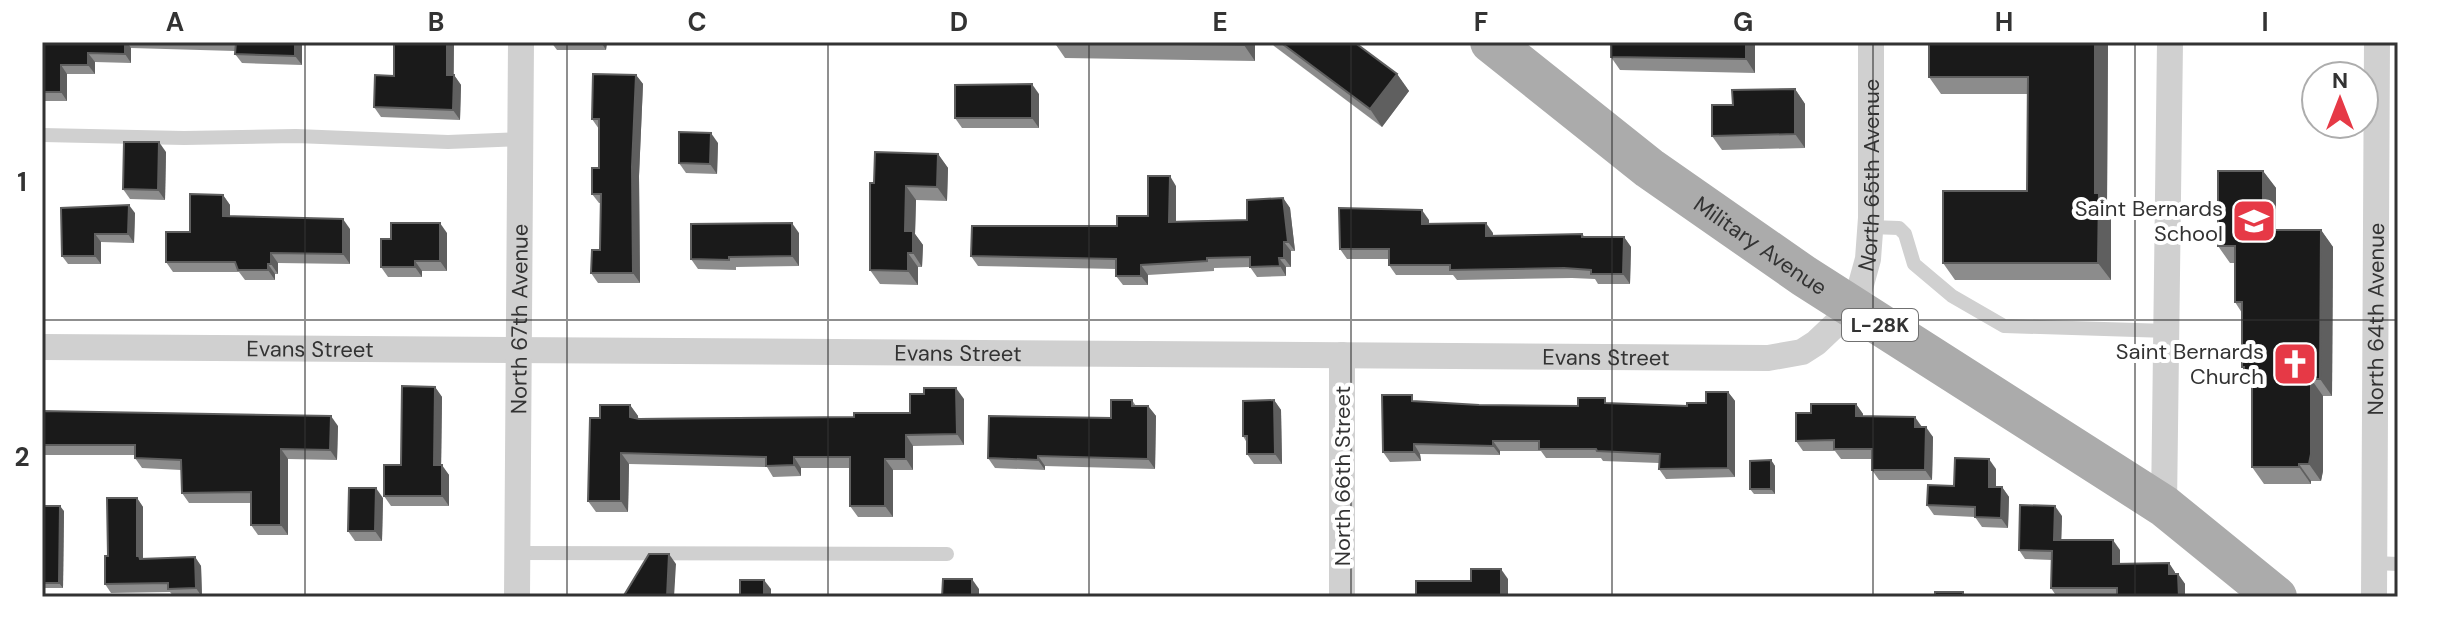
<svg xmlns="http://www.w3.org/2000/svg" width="2440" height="639" viewBox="0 0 2440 639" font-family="'DM Sans',sans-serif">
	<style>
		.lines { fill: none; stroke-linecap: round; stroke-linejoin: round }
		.service { stroke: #d0d0d0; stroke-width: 14 }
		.minor { stroke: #d0d0d0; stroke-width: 26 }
		.primary { stroke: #ababab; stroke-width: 42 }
		.wall { fill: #8c8c8c }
		.shaded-wall { fill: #5f5f5f }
		.building { fill: #1a1a1a; stroke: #5f5f5f; stroke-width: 2 }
		.grid { fill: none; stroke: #333; stroke-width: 2; stroke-opacity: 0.55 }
		.labels { text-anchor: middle; stroke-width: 8; stroke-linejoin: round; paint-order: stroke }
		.shield { fill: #fff; stroke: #707070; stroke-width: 2 }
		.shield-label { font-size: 20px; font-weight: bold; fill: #333 }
		.street-label { font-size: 22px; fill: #333; stroke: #fff }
		.poi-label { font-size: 22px; fill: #333; stroke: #fff; text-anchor: end }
		.neatline { fill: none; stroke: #333; stroke-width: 3 }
		.grid-label { font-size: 26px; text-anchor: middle; font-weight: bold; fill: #333 }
	</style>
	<rect width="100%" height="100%" fill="#fff"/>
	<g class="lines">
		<g class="service">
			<polyline points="42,135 184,138 296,136 448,142 521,139"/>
			<polyline points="1870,227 1899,228 1905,234 1914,264 1952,296 2004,326 2168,331"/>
			<polyline points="517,553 947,554"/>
			<polyline points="2374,563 2398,564"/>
		</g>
		<g class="minor">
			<path id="s1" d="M42,347L1768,358L1802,352L1816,343L1855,306L1868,259L1871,218V42"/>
			<polyline points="2164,506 2170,42"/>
			<path id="s2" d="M517,597L521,42"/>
			<polyline points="1342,597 1342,355"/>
			<path id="s3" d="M2374,597L2377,42"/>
		</g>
		<path class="primary" id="s4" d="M1491,42L1649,168L1804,276L2164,506L2276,597"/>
	</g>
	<g class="wall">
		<polygon points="42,42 302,42 302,65 242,63 235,54 235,51 131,48 131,63 95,62 95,74 67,74 67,101 42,101"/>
		<polygon points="454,42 454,75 461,85 460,120 381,117 374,107 394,76"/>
		<polygon points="551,42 607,42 606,50 557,50"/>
		<polygon points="1054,42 1255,42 1255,61 1065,58"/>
		<polygon points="1271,42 1354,42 1397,74 1409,91 1382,127 1274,46"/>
		<polygon points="1755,42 1755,73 1620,70 1611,57"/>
		<polygon points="2108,42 2107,204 2111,210 2111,280 1955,280 1943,263 2027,191 2028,94 1941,94 1929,77"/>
		<polygon points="636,75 643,84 639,176 640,283 598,283 591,273 600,250 600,203 599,203 592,194 599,168 599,129 592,119"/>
		<polygon points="1795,89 1805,104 1805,148 1722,150 1712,136 1733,105"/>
		<polygon points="1039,94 1039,128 962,128 955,118"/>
		<polygon points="718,143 717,174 686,173 679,163"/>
		<polygon points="166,152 165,200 130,199 123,189"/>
		<polygon points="938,154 948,168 947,201 916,200 915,234 923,245 922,267 918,267 918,285 880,284 870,270 874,183"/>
		<polygon points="2263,171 2276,188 2276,230 2321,230 2333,247 2332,396 2323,396 2323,471 2321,481 2311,481 2311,484 2264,484 2252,467 2252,389 2244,377 2244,369 2242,367 2242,313 2235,302 2235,263 2230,263 2218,246"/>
		<polygon points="1176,186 1176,221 1247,220 1283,198 1290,208 1295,251 1291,251 1291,267 1286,267 1286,276 1257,277 1250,267 1214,268 1214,271 1148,275 1148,285 1123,285 1116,276 1116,269 978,266 971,256 1117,226 1148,216"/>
		<polygon points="223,195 230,205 230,216 350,229 350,264 278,263 278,274 275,274 275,280 245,280 239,272 173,272 166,262 190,232"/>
		<polygon points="61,208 135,213 134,243 101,242 101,264 68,264 62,256"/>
		<polygon points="1429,220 1429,224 1493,233 1493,235 1582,234 1585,237 1624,237 1631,247 1630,284 1598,284 1595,279 1572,278 1457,280 1453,275 1396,275 1389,265 1389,259 1347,259 1340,249"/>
		<polygon points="447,233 447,271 422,271 422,277 388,277 381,267 391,239"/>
		<polygon points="799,233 799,266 736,267 736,270 698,269 691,259"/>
		<polygon points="435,387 442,397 441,465 449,475 449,506 391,506 384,496 401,465"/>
		<polygon points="1728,392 1735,401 1735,477 1666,479 1659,469 1659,463 1603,461 1601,458 1546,458 1541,451 1500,451 1500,455 1420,454 1421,461 1390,462 1383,452 1417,401 1479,405 1578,406 1609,403 1687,406 1706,403"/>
		<polygon points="964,399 964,445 913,446 913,470 893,470 893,517 858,517 850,506 850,468 801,468 801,476 773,477 767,467 629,464 628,512 596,512 588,501 600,418 630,405 638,416 638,418 854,417 910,413"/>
		<polygon points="1132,400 1136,406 1148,406 1156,416 1155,469 1045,466 1045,470 995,468 988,458 1111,418"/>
		<polygon points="1274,400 1281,410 1282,464 1254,464 1247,454 1247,443 1243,436"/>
		<polygon points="1856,404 1863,414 1863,416 1922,427 1933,437 1932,480 1879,480 1872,470 1872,459 1841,459 1835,451 1803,451 1796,441 1811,413"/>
		<polygon points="42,411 338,426 337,460 288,459 288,535 258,535 251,525 251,503 189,503 182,493 181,470 142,468 135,458 135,455 42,455"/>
		<polygon points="1771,460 1775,466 1775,494 1754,494 1750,489"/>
		<polygon points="1996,469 1996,487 2002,487 2009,497 2008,528 1982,527 1975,517 1934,515 1927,505 1954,486"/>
		<polygon points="137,498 143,507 143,559 195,557 201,566 202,597 174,597 170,592 111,593 105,584 108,556"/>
		<polygon points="383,498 382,541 355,541 348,531"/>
		<polygon points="42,506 64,511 63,588 42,588"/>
		<polygon points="2062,516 2061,540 2120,550 2120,564 2169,563 2175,574 2178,574 2185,584 2185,597 2057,597 2051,588 2052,560 2025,559 2019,550"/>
	</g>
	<g class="shaded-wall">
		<polygon points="125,42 127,42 131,48 131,63 125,54"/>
		<polygon points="295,42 302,42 302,65 295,56"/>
		<polygon points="447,42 454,42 453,85 447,75"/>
		<polygon points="601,42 607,42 606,50"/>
		<polygon points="1244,42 1255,42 1255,61 1244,45"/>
		<polygon points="1746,42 1755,42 1755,73 1746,59"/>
		<polygon points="2095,42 2108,42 2107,204 2111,210 2111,280 2098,263 2095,193"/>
		<polygon points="88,53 95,62 95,74 88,65"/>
		<polygon points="61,65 67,74 67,101 61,92"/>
		<polygon points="1397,74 1409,91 1382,127 1370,109"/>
		<polygon points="454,75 461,85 460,120 453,110"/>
		<polygon points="636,75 643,84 639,176 640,283 633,273 632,167"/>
		<polygon points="1032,84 1039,94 1039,128 1032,118"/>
		<polygon points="1795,89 1805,104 1805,148 1795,134"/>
		<polygon points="711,133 718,143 717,174 710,164"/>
		<polygon points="159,142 166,152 165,200 158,190"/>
		<polygon points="938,154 948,168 947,201 937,187"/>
		<polygon points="2263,171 2276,188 2276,247 2263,230"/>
		<polygon points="1170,176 1176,186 1176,231 1169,222"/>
		<polygon points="906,186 916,200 915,234 923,245 922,267 913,253 905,231"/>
		<polygon points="223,195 230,205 230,226 223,216"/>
		<polygon points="1283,198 1290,208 1295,251 1288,242"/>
		<polygon points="129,205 135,213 134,243 128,234"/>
		<polygon points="1422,210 1429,220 1429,234 1422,224"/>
		<polygon points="343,219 350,229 350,264 343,254"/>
		<polygon points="440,223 447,233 447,271 440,261"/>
		<polygon points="792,223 799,233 799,266 792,256"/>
		<polygon points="1486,223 1493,233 1493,246 1486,236"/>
		<polygon points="2321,230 2333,247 2332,396 2320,379"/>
		<polygon points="95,234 101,242 101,264 95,256"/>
		<polygon points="1624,237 1631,247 1630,284 1623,274"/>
		<polygon points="1284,242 1291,251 1291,267 1284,258"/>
		<polygon points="271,253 278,263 278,274 271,264"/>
		<polygon points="908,253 918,267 918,285 908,271"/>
		<polygon points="1279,258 1286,267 1286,276 1280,266"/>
		<polygon points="415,261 422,271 422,277 415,267"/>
		<polygon points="268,264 275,274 275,280 268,270"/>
		<polygon points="1141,265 1148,275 1148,285 1141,276"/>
		<polygon points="2311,379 2323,396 2323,471 2321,481 2309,464"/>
		<polygon points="435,387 442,397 441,475 434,465"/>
		<polygon points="956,388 964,399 964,445 957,434"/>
		<polygon points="1728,392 1735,401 1735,477 1728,468"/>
		<polygon points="1274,400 1281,410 1282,464 1275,454"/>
		<polygon points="1856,404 1863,414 1863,426 1856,416"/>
		<polygon points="630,405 638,416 637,428 630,417"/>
		<polygon points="1148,406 1156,416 1155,469 1148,459"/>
		<polygon points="331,416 338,426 337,460 330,450"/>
		<polygon points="1915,417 1922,427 1915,427"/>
		<polygon points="1926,427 1933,437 1932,480 1925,470"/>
		<polygon points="906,435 913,446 913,470 906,459"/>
		<polygon points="1493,441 1500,451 1500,455 1493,446"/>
		<polygon points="1414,444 1420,454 1421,461 1414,452"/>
		<polygon points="281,449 288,459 288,535 281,525"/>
		<polygon points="621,453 629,464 628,512 621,501"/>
		<polygon points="1038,456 1045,466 1045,470 1038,460"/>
		<polygon points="794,457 801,468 801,476 794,465"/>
		<polygon points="885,459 893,470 893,517 885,506"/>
		<polygon points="1989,459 1996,469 1996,497 1989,487"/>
		<polygon points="1771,460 1775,466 1775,494 1771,489"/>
		<polygon points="2299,464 2311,481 2311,484 2299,467"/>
		<polygon points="442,465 449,475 449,506 442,496"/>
		<polygon points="2002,487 2009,497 2008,528 2001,518"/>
		<polygon points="376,488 383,498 382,541 375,531"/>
		<polygon points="137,498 143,507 143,560 137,556"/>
		<polygon points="60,506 64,511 63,588 59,583"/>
		<polygon points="2055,506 2062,516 2061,550 2054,540"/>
		<polygon points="2113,540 2120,550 2120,573 2113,564"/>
		<polygon points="669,554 676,564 674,597 667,597"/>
		<polygon points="195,557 201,566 202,597 196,588"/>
		<polygon points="2169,563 2175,572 2175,584 2169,574"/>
		<polygon points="1501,569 1508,579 1508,597 1501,597"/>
		<polygon points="2178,574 2185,584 2185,597 2179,597"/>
		<polygon points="972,579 979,589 979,597 972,597"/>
		<polygon points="764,580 771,589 771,597 764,597"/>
	</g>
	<g class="building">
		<polygon points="42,42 125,42 125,54 88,53 88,65 61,65 61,92 42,92"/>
		<polygon points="236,42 295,42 295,56 235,54"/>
		<polygon points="394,42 447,42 447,75 454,75 453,110 374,107 375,75 394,76"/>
		<polygon points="1054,42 1244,42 1244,45"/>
		<polygon points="1280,42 1354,42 1397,74 1370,109"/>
		<polygon points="1611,42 1746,42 1746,59 1611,57"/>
		<polygon points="1929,42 2095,42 2095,193 2099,193 2098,263 1943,263 1943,191 2027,191 2028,77 1929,77"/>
		<polygon points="593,74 636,75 632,167 633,273 591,273 592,250 600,250 601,194 592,194 592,168 599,168 599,119 592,119"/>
		<polygon points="1032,84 1032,118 955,118 955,85"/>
		<polygon points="1795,89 1795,134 1712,136 1712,105 1733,105 1732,90"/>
		<polygon points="679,132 711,133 710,164 679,163"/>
		<polygon points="124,142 159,142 158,190 123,189"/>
		<polygon points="875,152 938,154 937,187 906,186 905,231 913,231 913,253 908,253 908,271 870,270 870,183 874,183"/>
		<polygon points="2218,171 2263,171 2263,230 2321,230 2320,379 2311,379 2311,454 2309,464 2299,464 2299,467 2252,467 2252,377 2244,377 2244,367 2242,367 2242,302 2235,302 2235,246 2218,246"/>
		<polygon points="1148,176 1170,176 1169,222 1247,220 1247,200 1283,198 1288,242 1284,242 1284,258 1279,258 1280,266 1250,267 1250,257 1207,258 1207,261 1141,265 1141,276 1116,276 1116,259 971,256 972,226 1117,226 1117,216 1148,216"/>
		<polygon points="190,194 223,195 223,216 343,219 343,254 271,253 271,264 268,264 268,270 238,270 235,262 166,262 166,232 190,232"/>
		<polygon points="129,205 128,234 95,234 95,256 62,256 61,208"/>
		<polygon points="1339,208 1422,210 1422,224 1486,223 1486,236 1582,234 1582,237 1624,237 1623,274 1591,274 1591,270 1564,268 1450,270 1450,265 1389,265 1389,249 1340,249"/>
		<polygon points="391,223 440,223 440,261 415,261 415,267 381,267 381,239 391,239"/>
		<polygon points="792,223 792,256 729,257 729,260 691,259 691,224"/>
		<polygon points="402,386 435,387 434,465 442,465 442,496 384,496 384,465 401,465"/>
		<polygon points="924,388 956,388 957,434 906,435 906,459 885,459 885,506 850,506 850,457 794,457 794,465 766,466 766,457 621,453 621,501 588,501 590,418 600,418 600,405 630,405 630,417 639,419 854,417 854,413 910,413 910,394 924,394"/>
		<polygon points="1706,392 1728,392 1728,468 1659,469 1660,454 1597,451 1596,449 1539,449 1539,441 1493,441 1493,446 1414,444 1414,452 1383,452 1382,395 1412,395 1412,401 1479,405 1578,406 1578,398 1605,398 1605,403 1687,406 1687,403 1706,403"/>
		<polygon points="1111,400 1132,400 1132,406 1148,406 1148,459 1038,456 1038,460 988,458 989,416 1111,418"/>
		<polygon points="1274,400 1275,454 1247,454 1247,436 1243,436 1243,401"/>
		<polygon points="1811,404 1856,404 1856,416 1915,417 1915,427 1926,427 1925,470 1872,470 1872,449 1834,449 1834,440 1796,441 1796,413 1811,413"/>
		<polygon points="42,411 331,416 330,450 281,449 281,525 251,525 251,492 182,493 181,460 135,458 135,445 42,445"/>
		<polygon points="1955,458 1989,459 1989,487 2002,487 2001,518 1975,517 1975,507 1927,505 1928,485 1954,486"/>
		<polygon points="1771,460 1771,489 1750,489 1750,461"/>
		<polygon points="349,488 376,488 375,531 348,531"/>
		<polygon points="107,498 137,498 137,556 139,556 140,559 195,557 196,588 168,589 168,583 105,584 105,556 108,556"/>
		<polygon points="2020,505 2055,506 2054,540 2113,540 2113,564 2169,563 2169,574 2178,574 2179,597 2117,597 2117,588 2051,588 2052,551 2019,550"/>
		<polygon points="42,506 60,506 59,583 42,583"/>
		<polygon points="649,554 669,554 667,597 623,597"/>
		<polygon points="1471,569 1501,569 1501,597 1416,597 1416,581 1471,581"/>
		<polygon points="943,579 972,579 972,597 942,597"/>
		<rect x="740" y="580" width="24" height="17"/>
		<rect x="1935" y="592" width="28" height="5"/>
	</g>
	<path class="grid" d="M305,42V597M567,42V597M828,42V597M1089,42V597M1351,42V597M1612,42V597M1873,42V597M2135,42V597M42,320H2398"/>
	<defs>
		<g id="school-square" transform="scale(2.3)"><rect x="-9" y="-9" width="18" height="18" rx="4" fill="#e63946" stroke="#fff"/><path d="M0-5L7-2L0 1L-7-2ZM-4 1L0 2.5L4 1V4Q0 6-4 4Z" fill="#fff"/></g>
		<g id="church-square" transform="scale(2.3)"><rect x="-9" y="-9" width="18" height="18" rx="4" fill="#e63946" stroke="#fff"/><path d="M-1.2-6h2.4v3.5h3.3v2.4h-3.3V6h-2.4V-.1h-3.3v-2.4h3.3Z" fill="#fff"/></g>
	</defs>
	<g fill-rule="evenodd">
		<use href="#school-square" x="2254" y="221"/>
		<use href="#church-square" x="2295" y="364"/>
	</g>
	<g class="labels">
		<rect class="shield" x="1842" y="309" width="76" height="32" rx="6"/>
		<g class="shield-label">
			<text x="1880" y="332">L-28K</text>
		</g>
		<g class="street-label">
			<text dy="8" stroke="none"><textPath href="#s1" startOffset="1964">North 65th Avenue</textPath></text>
			<text dy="8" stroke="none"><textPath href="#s4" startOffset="338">Military Avenue</textPath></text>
			<text dy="8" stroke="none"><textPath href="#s2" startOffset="278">North 67th Avenue</textPath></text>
			<text dy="8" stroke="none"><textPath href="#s3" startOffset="278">North 64th Avenue</textPath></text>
			<text dy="8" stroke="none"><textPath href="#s1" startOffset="268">Evans Street</textPath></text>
			<text dy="8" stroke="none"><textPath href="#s1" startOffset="916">Evans Street</textPath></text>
			<text dy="8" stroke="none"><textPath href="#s1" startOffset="1564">Evans Street</textPath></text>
			<text transform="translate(1342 476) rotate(-90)" y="8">North 66th Street</text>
		</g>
		<g class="poi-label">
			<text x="2223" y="216">Saint Bernards<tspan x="2223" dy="25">School</tspan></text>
			<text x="2264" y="359">Saint Bernards<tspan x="2264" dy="25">Church</tspan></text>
		</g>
	</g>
	<rect width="2440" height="639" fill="none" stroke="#ffffff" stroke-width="88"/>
	<g transform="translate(2340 100)"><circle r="38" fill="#ffffff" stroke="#adadad" stroke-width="2"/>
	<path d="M0-6L14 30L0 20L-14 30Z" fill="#e63946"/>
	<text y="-12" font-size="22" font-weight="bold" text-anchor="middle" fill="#333333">N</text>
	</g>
	<rect x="44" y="44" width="2352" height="551" class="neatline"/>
	<g class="grid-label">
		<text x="175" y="31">A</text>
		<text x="436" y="31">B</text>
		<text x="697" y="31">C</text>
		<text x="959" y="31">D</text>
		<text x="1220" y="31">E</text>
		<text x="1481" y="31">F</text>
		<text x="1743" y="31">G</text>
		<text x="2004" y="31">H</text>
		<text x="2265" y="31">I</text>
		<text x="22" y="191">1</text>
		<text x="22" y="466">2</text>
	</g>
</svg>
